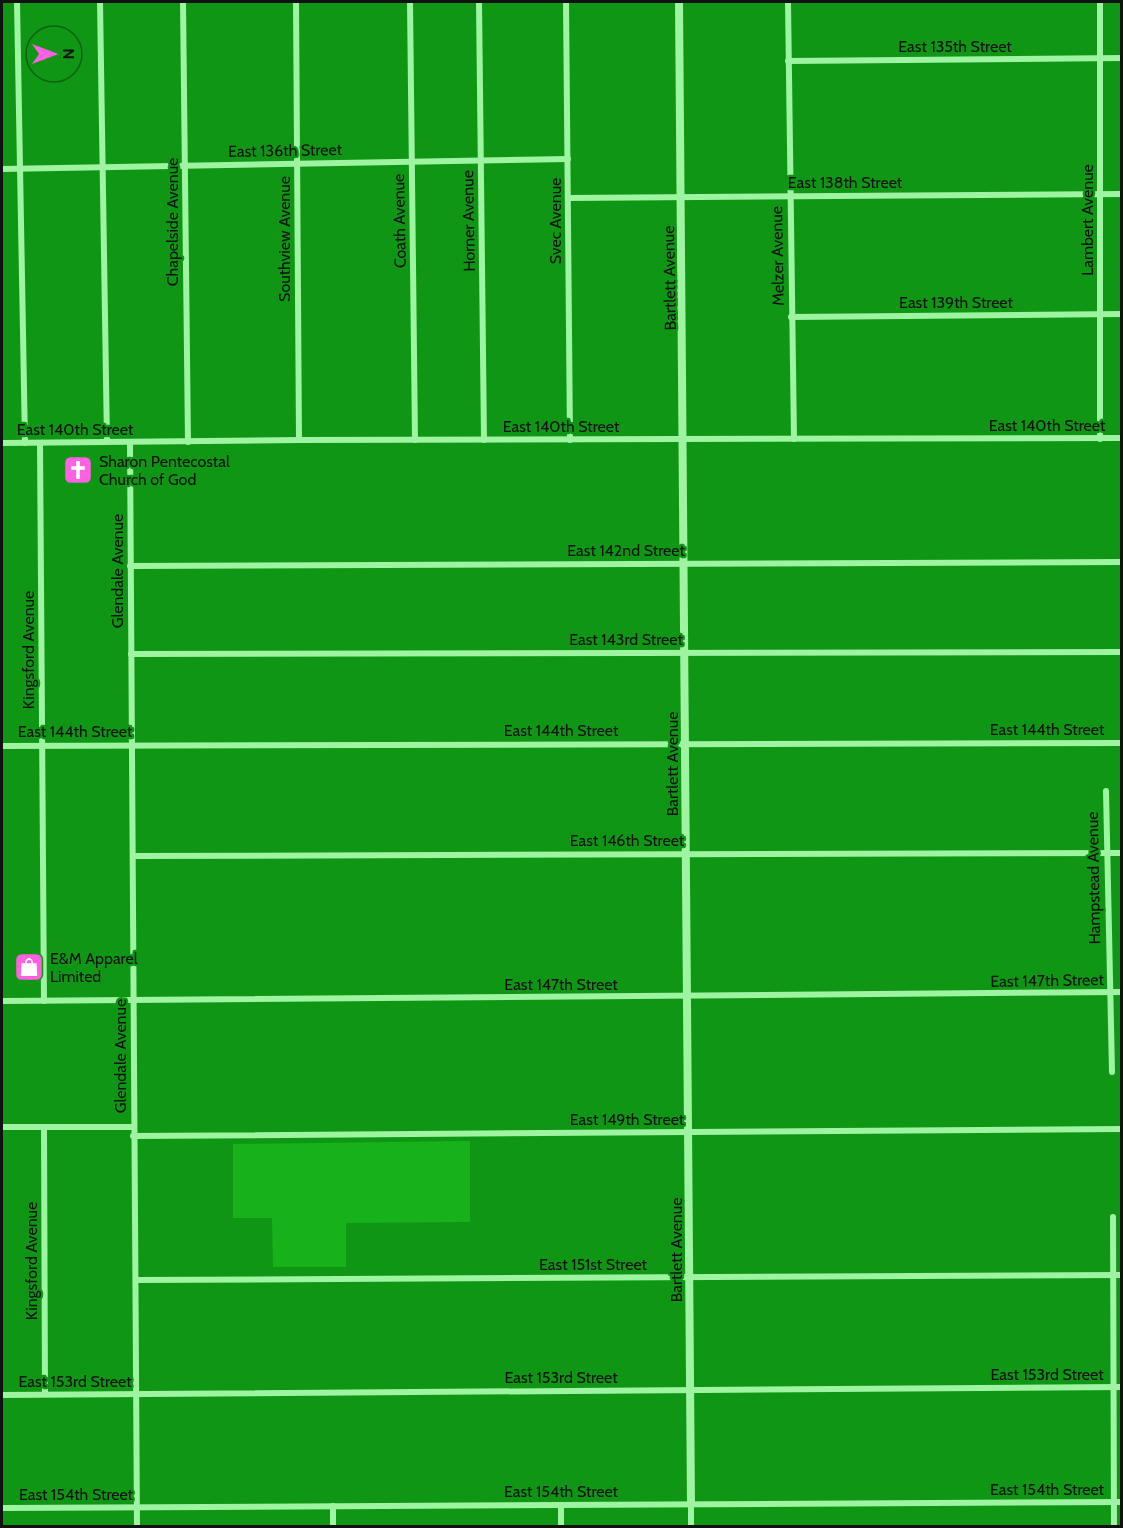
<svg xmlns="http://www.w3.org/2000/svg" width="1123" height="1528" viewBox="0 0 1123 1528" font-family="Cabin,sans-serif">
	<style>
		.green { fill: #17b11a }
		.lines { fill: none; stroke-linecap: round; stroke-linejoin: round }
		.minor { stroke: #9ef4a0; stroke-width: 6 }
		.tertiary { stroke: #9ef4a0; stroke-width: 8 }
		.labels { text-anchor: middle; stroke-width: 4.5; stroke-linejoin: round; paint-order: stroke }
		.street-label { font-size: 16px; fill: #111; stroke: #0f9615 }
		.poi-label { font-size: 16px; fill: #111; stroke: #0f9615; text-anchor: start }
	</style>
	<rect width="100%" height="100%" fill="#0f9615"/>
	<polygon class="green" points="470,1141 470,1222 346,1223 346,1267 273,1267 272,1218 233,1218 233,1144"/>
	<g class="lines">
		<g class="minor">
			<polyline points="17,2 25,443"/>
			<polyline points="100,2 107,442"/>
			<polyline points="183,2 188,442"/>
			<polyline points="296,2 299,440"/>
			<polyline points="410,2 415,440"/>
			<polyline points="479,2 484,440"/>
			<polyline points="566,2 570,440"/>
			<polyline points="788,2 794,439"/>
			<polyline points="1100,2 1100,439"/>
			<polyline points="788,61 1122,58"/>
			<polyline points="2,169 568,159"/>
			<polyline points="568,198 1122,194"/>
			<polyline points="791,317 1122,314"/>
			<polyline points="130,442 137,1526"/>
			<polyline points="2,443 299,440 1122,438"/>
			<polyline points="40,443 44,1001"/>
			<polyline points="130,566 1122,562"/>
			<polyline points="131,654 1122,652"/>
			<polyline points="2,746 1122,743"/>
			<polyline points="1106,791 1112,1072"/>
			<polyline points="133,856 1122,853"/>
			<polyline points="2,1001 1122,992"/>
			<polyline points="2,1127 133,1127"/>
			<polyline points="44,1127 45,1394"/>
			<polyline points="133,1136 1122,1129"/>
			<polyline points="1113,1217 1114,1526"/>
			<polyline points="136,1280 1122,1275"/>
			<polyline points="2,1395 1122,1387"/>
			<polyline points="561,1505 561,1526"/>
			<polyline points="333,1506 333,1526"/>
			<polyline points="2,1508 1122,1502"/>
			<polyline points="691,1526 691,1504"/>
		</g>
		<polyline class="tertiary" points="679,2 691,1504"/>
	</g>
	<defs>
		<g id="church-square" transform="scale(1.5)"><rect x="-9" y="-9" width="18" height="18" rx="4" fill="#ff61e2" stroke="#0f9615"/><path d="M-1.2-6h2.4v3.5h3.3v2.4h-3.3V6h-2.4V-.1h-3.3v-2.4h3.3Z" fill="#fff"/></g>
		<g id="shop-square" transform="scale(1.5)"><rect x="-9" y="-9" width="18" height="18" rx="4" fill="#ff61e2" stroke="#0f9615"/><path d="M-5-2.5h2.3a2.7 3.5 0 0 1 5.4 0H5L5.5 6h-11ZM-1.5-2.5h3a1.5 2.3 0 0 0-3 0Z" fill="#fff"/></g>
	</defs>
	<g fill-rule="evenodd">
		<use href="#church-square" x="78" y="470"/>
		<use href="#shop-square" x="29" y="967"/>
	</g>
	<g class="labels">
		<g class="street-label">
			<text x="955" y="52">East 135th Street</text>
			<text transform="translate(285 150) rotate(-1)" y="6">East 136th Street</text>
			<text x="845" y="188">East 138th Street</text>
			<text transform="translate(1087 220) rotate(-90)" y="6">Lambert Avenue</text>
			<text transform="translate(399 221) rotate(-91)" y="6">Coath Avenue</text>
			<text transform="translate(468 221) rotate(-91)" y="6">Horner Avenue</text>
			<text transform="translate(555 221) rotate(-90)" y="6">Svec Avenue</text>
			<text transform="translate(172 222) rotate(-90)" y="6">Chapelside Avenue</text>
			<text transform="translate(284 239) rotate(-90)" y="6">Southview Avenue</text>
			<text transform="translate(777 256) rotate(-91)" y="6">Melzer Avenue</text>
			<text transform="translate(669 278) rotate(-91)" y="6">Bartlett Avenue</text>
			<text x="956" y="308">East 139th Street</text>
			<text x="1047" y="431">East 140th Street</text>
			<text x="561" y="432">East 140th Street</text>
			<text x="75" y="435">East 140th Street</text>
			<text x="626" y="556">East 142nd Street</text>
			<text transform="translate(117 571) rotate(-90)" y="6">Glendale Avenue</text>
			<text x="626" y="645">East 143rd Street</text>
			<text transform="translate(28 650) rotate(-90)" y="6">Kingsford Avenue</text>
			<text x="1047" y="735">East 144th Street</text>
			<text x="561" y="736">East 144th Street</text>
			<text x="75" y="737">East 144th Street</text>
			<text transform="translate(672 764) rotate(-90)" y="6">Bartlett Avenue</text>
			<text x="627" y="846">East 146th Street</text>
			<text transform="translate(1093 878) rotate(-91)" y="6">Hampstead Avenue</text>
			<text transform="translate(1047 980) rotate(-1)" y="6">East 147th Street</text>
			<text x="561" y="990">East 147th Street</text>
			<text transform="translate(120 1056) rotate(-90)" y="6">Glendale Avenue</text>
			<text x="627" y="1125">East 149th Street</text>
			<text transform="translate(676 1250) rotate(-90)" y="6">Bartlett Avenue</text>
			<text transform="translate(31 1261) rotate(-90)" y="6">Kingsford Avenue</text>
			<text x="593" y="1270">East 151st Street</text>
			<text x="1047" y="1380">East 153rd Street</text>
			<text x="561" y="1383">East 153rd Street</text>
			<text x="75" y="1387">East 153rd Street</text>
			<text x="1047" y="1495">East 154th Street</text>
			<text x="561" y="1497">East 154th Street</text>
			<text x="76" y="1500">East 154th Street</text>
		</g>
		<g class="poi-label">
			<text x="99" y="467">Sharon Pentecostal<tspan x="99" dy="18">Church of God</tspan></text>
			<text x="50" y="964">E&amp;M Apparel<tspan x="50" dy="18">Limited</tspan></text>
		</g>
	</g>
	<rect width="1123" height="1528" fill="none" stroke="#111111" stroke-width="6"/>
	<g transform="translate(54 54) rotate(90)"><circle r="28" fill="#0f9615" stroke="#106113" stroke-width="1.5"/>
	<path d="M0-4.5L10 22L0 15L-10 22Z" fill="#ff61e2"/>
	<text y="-9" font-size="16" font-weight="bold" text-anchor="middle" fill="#111111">N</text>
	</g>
</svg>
